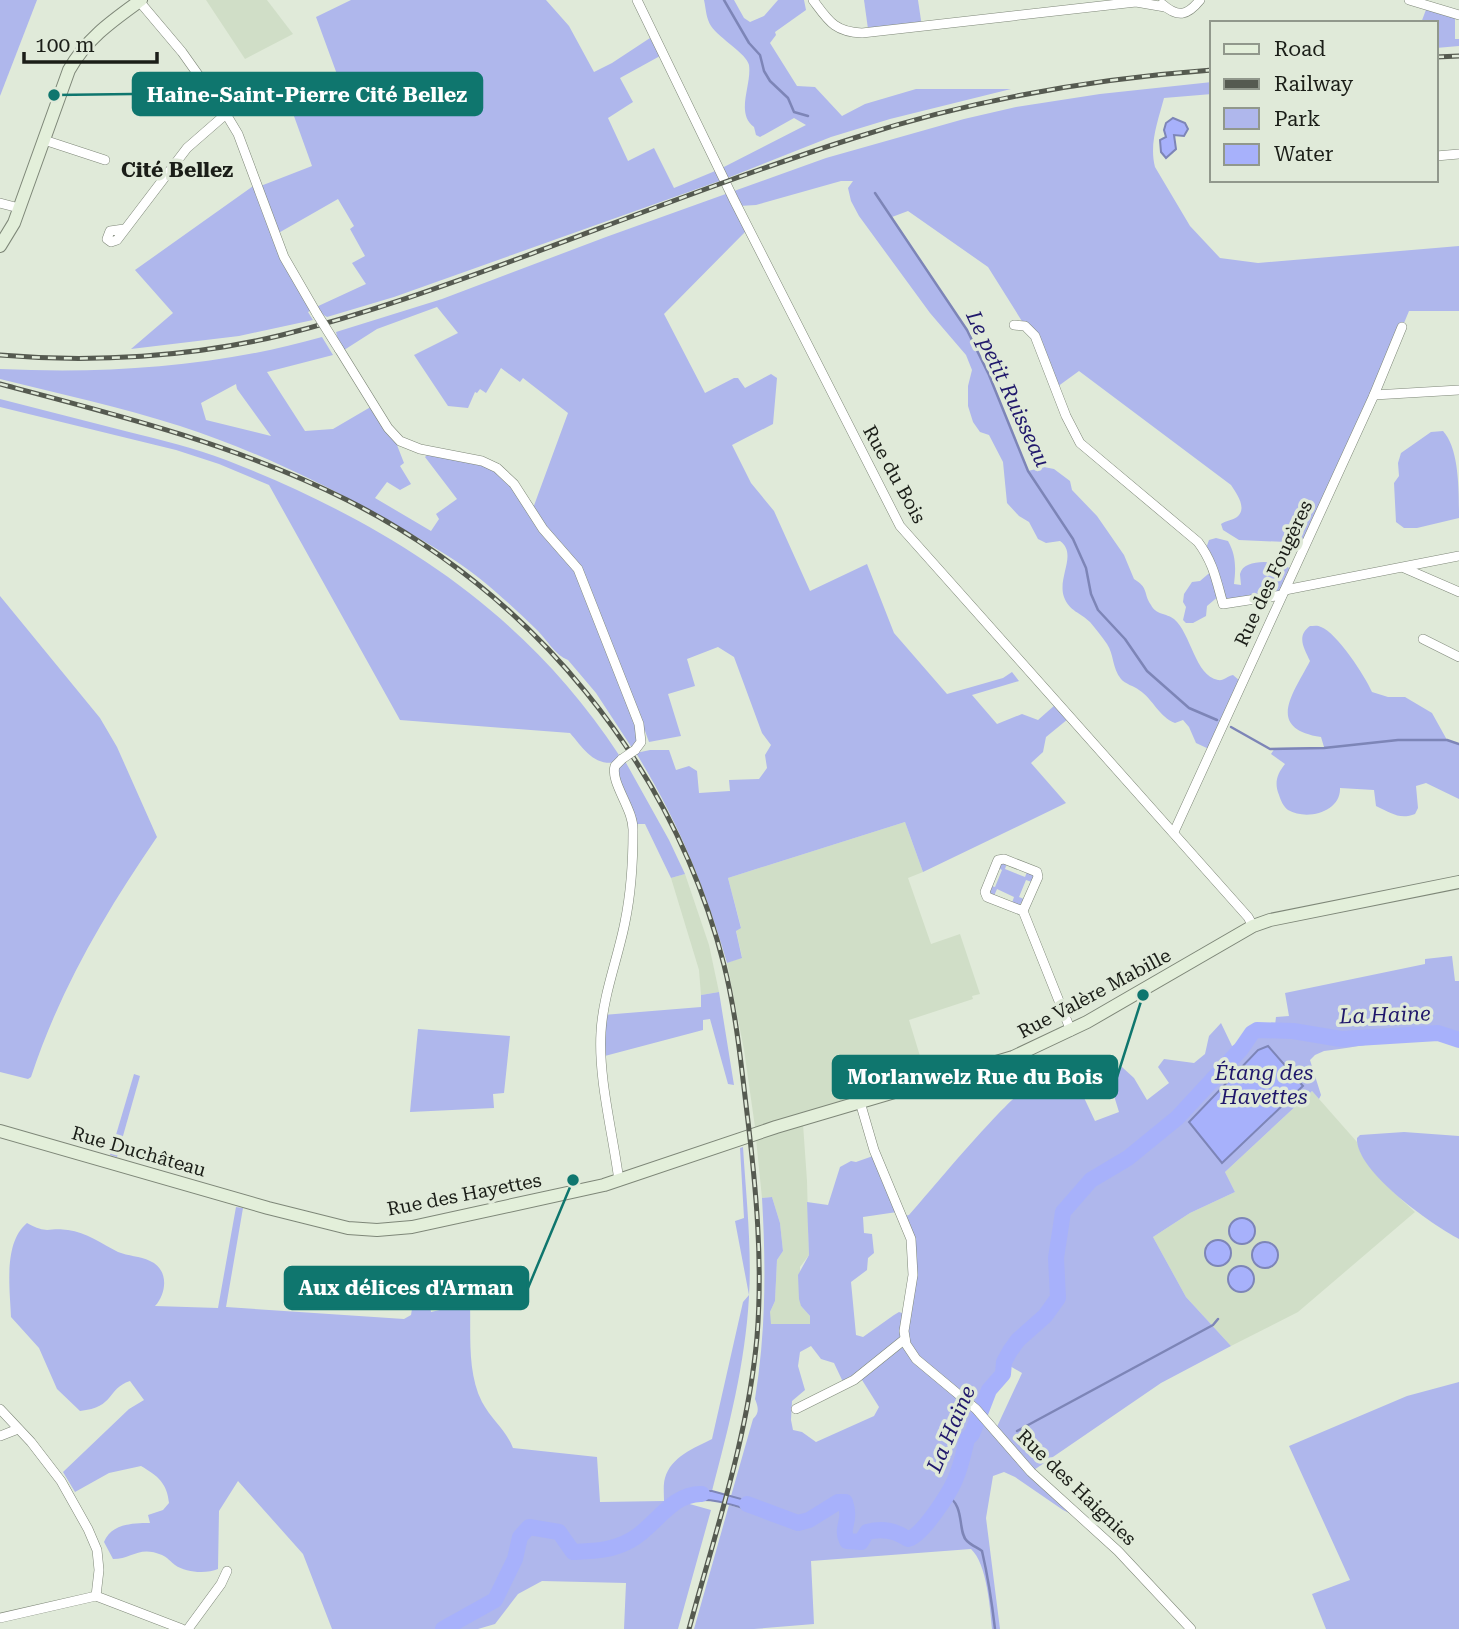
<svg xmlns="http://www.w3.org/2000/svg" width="1459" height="1629" viewBox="0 0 1459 1629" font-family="'Roboto Serif',serif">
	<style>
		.built { fill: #d0dec7 }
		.green { fill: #afb7ec; fill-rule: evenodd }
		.water { fill: #a7b1fb; stroke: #7d85b7; stroke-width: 2 }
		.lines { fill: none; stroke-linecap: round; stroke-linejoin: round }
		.stream { stroke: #7d85b7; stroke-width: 2.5 }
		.river { stroke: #a7b1fb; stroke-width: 16 }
		.street-casing { stroke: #7e8778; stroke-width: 10 }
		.secondary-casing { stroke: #7e8778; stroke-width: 14 }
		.street { stroke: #fff; stroke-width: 9 }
		.secondary { stroke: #e3efda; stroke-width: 12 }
		.rail-casing { stroke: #555a50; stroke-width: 5 }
		.rail { stroke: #e0ead9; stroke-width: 2.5; stroke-dasharray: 8; stroke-linecap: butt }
		.street-bridge-casing { stroke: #7e8778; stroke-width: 10; stroke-linecap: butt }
		.street-bridge { stroke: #fff; stroke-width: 9 }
		.labels { text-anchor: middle; stroke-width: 7; stroke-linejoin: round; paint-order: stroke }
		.street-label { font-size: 19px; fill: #1b1e18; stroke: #e0ead9 }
		.neighbourhood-label { font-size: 21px; font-weight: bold; fill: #1b1e18; stroke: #e0ead9 }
		.water-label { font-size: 21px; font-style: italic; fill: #20186b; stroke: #e0ead9 }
		.leader { fill: none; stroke: #0f766e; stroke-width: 2.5 }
		.callout-dot { fill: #0f766e; stroke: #e0ead9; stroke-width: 2.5 }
		.callout { fill: #0f766e; stroke: #0f766e; stroke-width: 2.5 }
		.callout-label { font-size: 21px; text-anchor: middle; font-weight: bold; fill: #fff }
	</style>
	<rect width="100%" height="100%" fill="#e0ead9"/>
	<g class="built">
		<polygon points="206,0 267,0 293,34 245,59"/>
		<polygon points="905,822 923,872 908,878 931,944 960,934 980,994 972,996 973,999 909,1020 927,1079 756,1134 744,1050 727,963 742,957 736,930 741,927 728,878"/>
		<polygon points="685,874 709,945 719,992 701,995 699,970 671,878"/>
		<polygon points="1312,1091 1357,1142 1361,1154 1391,1190 1415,1212 1298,1312 1231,1346 1186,1297 1153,1237 1190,1213 1235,1192 1225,1172"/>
		<polygon points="803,1124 807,1181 809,1255 800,1267 801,1306 810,1316 810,1324 770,1324 770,1312 775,1301 777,1260 783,1251 780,1223 772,1197 762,1198 756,1139"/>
	</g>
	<g class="green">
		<polygon points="0,0 37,0 0,96"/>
		<path d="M351,0H546L569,26L594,72L612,63L650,38L660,56L620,78L633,102L608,118L628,161L654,148L674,188L720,169L806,125L794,118L760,137L756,135L754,127C735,113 752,85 749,65C747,54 720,39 711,26C706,18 706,9 704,0H734L744,18L750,22L764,16L778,0H804L806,10L775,32L776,35L770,43L797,86L815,87L842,116L865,104L916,89H1011L890,119L831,137L725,179L394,297L327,317L313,309L308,312L313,320L239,336L131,349L173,313L135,270L256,184L258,187L312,166L286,94L338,77L316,17ZM338,199L354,226L350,229L365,256L352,263L366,284L314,308L275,235Z"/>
		<polygon points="864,0 918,0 922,27 868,29"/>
		<polygon points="1427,7 1455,14 1455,39 1459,39 1459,46 1436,48 1436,23 1421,23"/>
		<path d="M1212,82V94L1164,98C1158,121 1149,144 1155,167L1190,226L1220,258L1258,263L1459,246V311H1409L1374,395L1299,551H1296L1287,542L1239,540L1223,530L1221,524C1225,521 1233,520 1237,517C1248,508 1236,493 1231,485L1079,371L1057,387L1025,326L988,267L908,211L892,217L967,330L989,375L1028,471L1044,467L1054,469L1070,481L1072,490L1097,516L1124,555L1134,579C1149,588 1143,593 1151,605C1156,615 1166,613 1174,619C1191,633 1195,676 1218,680C1224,681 1227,676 1233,675L1240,681L1211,750L1196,743L1189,727L1183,720L1175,723C1159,717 1153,699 1139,690C1134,686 1125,684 1121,679C1112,668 1114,654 1107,644C1102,637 1096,629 1090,622C1081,613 1069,611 1064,597C1057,577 1078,554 1060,541L1046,543L1038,539L1029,522L1019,516L1007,503L1003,462L989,435L980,432L973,422L968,406V386L972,370L966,355L930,313L859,216L851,201L848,188L853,181H841L756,205L739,206L746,231L664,314L705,393L734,378H738L745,388L771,374L777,378L773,424L732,445L751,483L774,511L810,591L867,564L894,633L947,694L1003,678L1012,672L1019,681L972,695L997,724L1022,714L1038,720L1055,705L1068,719L1046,737L1043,752L1031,763L1066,803L923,872L905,822L728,878L741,928L736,931L742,958L727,963C706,889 677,819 636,753L650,750H669L676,770L689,766L697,771L699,793L730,791L729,780L759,779L767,768L765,755L771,745L762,733L734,657L718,647L687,659L695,686L668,694L681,736L649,742L645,731L639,725V739L632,748L596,693L568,660C555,655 547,640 538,631C510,604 480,576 448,556C363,503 275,457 180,426C121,407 60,394 0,379V369C108,374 217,367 322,337L333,355L267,372L305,431L333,429L374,405L400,441L397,445L404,463L400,466L411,484L400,490L387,482L375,498L431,531L439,519L436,514L457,499L425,457L427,455L490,464L532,511L568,413L523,378L520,382L501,368L486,393L480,389L477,393L475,392L468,408L448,406L414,355L458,333L437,307L377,329L341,352L336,332L442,299L606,237L826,158L964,119L1016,107L1100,94ZM236,384L237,389L271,436L206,420L201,403Z"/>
		<path d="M0,399C43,410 86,421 129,432C161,440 195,448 226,460C385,522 524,609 619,755L618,762C594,767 584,749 570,733L400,720L269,485L219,464L176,450L0,407Z"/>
		<path d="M1443,431C1459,448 1459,489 1459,518L1417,528H1404L1396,522L1394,483L1399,476L1398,463L1401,453L1431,432Z"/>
		<path d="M1216,538L1228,541C1236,555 1236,568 1234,584L1241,585C1241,584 1240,575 1240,574C1244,557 1281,561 1291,569L1282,595L1232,603L1220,595L1207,606L1206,616L1193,623H1186L1183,620L1186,607L1183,602L1184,594L1192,582L1200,581L1214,569L1205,551L1209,540Z"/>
		<path d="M0,596L100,718L117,747L157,837C105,913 60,989 31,1077L28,1079L0,1072Z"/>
		<path d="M1310,626C1313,626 1318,625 1321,627C1337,633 1365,676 1372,692L1388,697H1405L1432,713L1447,740L1459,744V799L1426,783L1416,786L1418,808L1415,814C1400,820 1391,813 1376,806L1374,790L1340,788C1341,812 1307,821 1288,810C1283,806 1281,801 1279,795C1274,783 1277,774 1285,764L1271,754L1275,748L1324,747L1321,737C1265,728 1293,694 1310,661C1304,648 1296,636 1310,626Z"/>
		<polygon points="625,761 669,840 685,874 671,878 645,824 633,824 623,795 618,769"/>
		<polygon points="999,863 1007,863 1005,869 1025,877 1027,872 1035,876 1032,882 1026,880 1019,897 1024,899 1019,906 1012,903 1014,897 997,889 994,896 989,893 991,886 995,887 1002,870 997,867"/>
		<path d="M1452,956L1455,981H1459V1043C1419,1032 1366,1046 1324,1051L1315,1055L1310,1060L1321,1095L1319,1099L1312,1091L1225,1172L1235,1192L1190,1213L1153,1237L1186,1297L1231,1346L1161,1383L1031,1472L995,1431L1022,1373L1003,1362L1002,1372L987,1390L980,1409L960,1394L906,1344L911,1293L905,1216L909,1215C930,1192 1014,1088 1036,1082L1051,1098C1059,1088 1067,1087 1079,1087L1095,1121L1119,1112L1107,1073L1122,1067L1134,1078L1147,1100L1169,1083L1158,1067L1164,1059L1194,1063L1205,1054L1209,1036L1221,1023L1232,1046L1255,1036L1274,1034L1276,1017L1289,1016L1285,993L1425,964V959Z"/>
		<polygon points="719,992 734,1085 728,1084 710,1019 703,1020 703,1030 601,1057 603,1015 701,1007 701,995"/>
		<polygon points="418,1029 510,1036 504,1093 493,1094 494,1108 410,1112"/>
		<polygon points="134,1074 140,1076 117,1157 110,1155"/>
		<path d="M1404,1132L1459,1136V1239C1432,1225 1355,1171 1357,1138L1360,1135Z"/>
		<path d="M743,1147C746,1196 752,1247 749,1297C745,1365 729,1426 712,1491H692L682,1495L686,1503L711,1510L678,1629H624L626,1583L542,1581L518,1594L495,1624L478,1629H332L303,1554L238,1481L219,1511L218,1569C207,1574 186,1573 175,1565C171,1562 167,1557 162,1555C139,1545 132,1559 113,1559L104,1542C111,1524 132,1523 150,1523L148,1515L163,1510L169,1503C167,1483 158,1476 141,1466L109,1473L75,1492L63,1472L129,1409L144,1400L130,1381C106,1389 116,1407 80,1411L57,1389L39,1348L11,1317C10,1289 3,1243 27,1223C49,1235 47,1227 68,1230C86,1232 102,1244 118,1252C128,1256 140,1256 150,1261C169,1269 167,1293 155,1306L218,1308L236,1207L243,1208L226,1307L404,1319L411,1315L417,1279L418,1276L424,1274L431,1312L470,1303C471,1335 467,1372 482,1402C491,1419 506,1430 513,1448L597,1457L600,1502L664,1501C664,1494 663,1484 665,1478C671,1457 694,1448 712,1439L743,1302L749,1295L735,1221L744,1218L740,1148Z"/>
		<path d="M873,1156L897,1212L863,1217L864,1233L872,1234L874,1253L868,1258L867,1270L851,1282L856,1335L863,1337L894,1315L899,1312L905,1314L904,1345L958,1396L1073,1515L1063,1510L1015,1477L1004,1472L993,1476L986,1518L1000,1629H992C990,1607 987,1564 971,1549L811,1561L814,1624L754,1629H694L729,1505L764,1515L767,1506L731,1496L753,1419C760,1412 758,1407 755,1399C766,1332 766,1265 762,1198L772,1197L780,1223L783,1251L777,1260L775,1301L770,1312L771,1324H810V1316L801,1306L799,1299L798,1275L809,1255L807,1202L828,1205L840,1167L851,1161L856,1162ZM811,1346L821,1359L834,1363L843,1382L857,1372L879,1407L874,1416L816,1442L802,1432L793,1430L791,1420L792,1401L805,1390L798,1366L800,1352Z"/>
		<polygon points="1459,1382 1459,1629 1326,1629 1312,1594 1350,1580 1289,1446 1407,1396"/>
	</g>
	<g class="water">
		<polygon points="1173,118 1185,123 1188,129 1184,136 1174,135 1176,149 1166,158 1161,152 1160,140 1166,137 1164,130 1166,123"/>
		<polygon points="1268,1046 1303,1086 1222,1163 1189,1122 1258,1050"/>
		<circle cx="1242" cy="1231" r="13"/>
		<circle cx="1218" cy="1253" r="13"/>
		<circle cx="1265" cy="1255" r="13"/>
		<circle cx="1241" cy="1279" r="13"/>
		<path d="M692,1491H712L767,1506L764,1515C741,1508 709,1494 686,1503L682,1495Z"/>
	</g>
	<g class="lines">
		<g class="stream">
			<polyline points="724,0 749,43 760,55 764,71 770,81 788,98 794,112 808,116"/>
			<polyline points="875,193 967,330 989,375 1028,471 1073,539 1086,568 1091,594 1098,610 1125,639 1147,671 1189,708 1217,720"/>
			<polyline points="1231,727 1270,749 1324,748 1398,740 1447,740 1459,744"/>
			<polyline points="1017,1431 1213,1325 1218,1319"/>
			<path d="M946,1495C966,1505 957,1532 967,1541C971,1545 978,1548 982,1551C988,1577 992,1603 995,1629"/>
		</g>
		<g class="river">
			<path d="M747,1504L798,1523L809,1520L838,1502H845C852,1522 840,1527 847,1541L861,1542L867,1532C882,1528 895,1530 908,1539C922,1536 949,1494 955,1480C961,1467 964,1452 967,1439L972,1434L989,1390L1003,1374L1004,1362L1010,1351L1018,1340L1045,1316L1058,1298L1056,1258L1063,1212L1091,1180L1128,1158L1177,1118L1241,1049L1252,1033L1257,1030L1293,1031L1341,1039L1438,1033L1459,1040"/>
			<path d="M443,1629L495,1600L515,1559L520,1537L529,1527L559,1532L573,1552C593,1551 612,1551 631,1540C655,1527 671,1493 702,1494"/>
		</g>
		<g class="street-casing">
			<g id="street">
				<polyline points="637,0 734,200 900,526 1248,917 1253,926"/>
				<path d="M813,0C828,20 834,32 862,33L1136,2L1165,7"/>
				<polyline points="1409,0 1459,15"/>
				<polyline points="139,1 182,52 226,114 238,134 284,257 317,314"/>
				<path d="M1162,4C1178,18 1187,16 1200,0"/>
				<polyline points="44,140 105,160"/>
				<polyline points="1436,156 1459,154"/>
				<polyline points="0,203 19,208"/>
				<polyline points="124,229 110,231 107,239 111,242 117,240 187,148 226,114"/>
				<path d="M1014,325L1025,326L1035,336L1066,416L1080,443L1198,542C1213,562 1216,579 1223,604L1282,595"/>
				<polyline points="339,349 388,428 400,441 420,449 482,461 497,468 514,484 543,529 578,569 639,724 641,742 635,750"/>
				<polyline points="1374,395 1459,390"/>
				<polyline points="1404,568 1459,592"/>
				<polyline points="1285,590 1459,556"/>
				<polyline points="1423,639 1459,657"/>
				<polyline points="1174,832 1374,395 1402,327"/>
				<polyline points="1023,911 987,897 985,892 998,860 1004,859 1037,872 1038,877 1023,911 1071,1031"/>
				<polyline points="860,1102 874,1150 911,1239 913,1275 904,1331 906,1344 916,1359 976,1409 1031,1472 1118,1551 1191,1629"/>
				<path d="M619,1181C613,1134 598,1078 601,1032C603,995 618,958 625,922C631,893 633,861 633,831C634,809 610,783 615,766L622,759"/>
				<polyline points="0,1409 31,1442 61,1481 88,1529 97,1550 99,1570 96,1596"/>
				<polyline points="796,1409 854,1380 905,1339"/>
				<polyline points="0,1436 18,1429"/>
				<polyline points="96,1596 182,1629"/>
				<polyline points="0,1618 96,1596"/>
				<polyline points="188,1629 221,1584 227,1571"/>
			</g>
		</g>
		<g class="secondary-casing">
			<g id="secondary">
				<path d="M0,246L14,223L69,70C87,38 112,21 141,0"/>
				<polyline points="0,1131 268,1208 348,1228 377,1230 412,1227 604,1185 776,1127 1013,1057 1087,1022 1253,926 1270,920 1459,882"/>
			</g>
		</g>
		<use href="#street" class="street"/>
		<use href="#secondary" class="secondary"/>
		<g class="rail-casing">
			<g id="rail">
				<polyline points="1436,57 1459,56"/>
				<path d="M0,355C92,363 192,357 282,335C366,314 447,285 528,255C636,215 744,173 854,138C971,100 1090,79 1212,70"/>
				<path d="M0,384C118,415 237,445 347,500C532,593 673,764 724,965C736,1013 741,1063 747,1113C756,1187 763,1262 757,1337C748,1437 715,1533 689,1629"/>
			</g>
		</g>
		<use href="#rail" class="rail"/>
		<g class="street-bridge-casing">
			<g id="street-bridge">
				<polyline points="317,314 339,349"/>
				<polyline points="622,759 635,750"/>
			</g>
		</g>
		<use href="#street-bridge" class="street-bridge"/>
	</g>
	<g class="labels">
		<g class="street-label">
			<text transform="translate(895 474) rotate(61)" y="7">Rue du Bois</text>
			<text transform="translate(1273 573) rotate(-65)" y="7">Rue des Fougères</text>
			<text transform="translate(1094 993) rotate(-28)" y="7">Rue Valère Mabille</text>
			<text transform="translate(139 1151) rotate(16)" y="7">Rue Duchâteau</text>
			<text transform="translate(464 1194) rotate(-11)" y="7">Rue des Hayettes</text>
			<text transform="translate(1077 1487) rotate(44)" y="7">Rue des Haignies</text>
		</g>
		<g class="neighbourhood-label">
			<text x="177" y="177">Cité Bellez</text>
		</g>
		<g class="water-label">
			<text transform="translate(1008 389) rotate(65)" y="7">Le petit Ruisseau</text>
			<text transform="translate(1385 1015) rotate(-2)" y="7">La Haine</text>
			<text x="1264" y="1080">Étang des<tspan x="1264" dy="24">Havettes</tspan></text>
			<text transform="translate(951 1429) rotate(-67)" y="7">La Haine</text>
		</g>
	</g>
	<path class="leader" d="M54 95L133 94M1143 995L1117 1077M573 1180L528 1288"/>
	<g class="callout-dot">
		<circle cx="54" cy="95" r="7"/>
		<circle cx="1143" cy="995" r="7"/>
		<circle cx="573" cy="1180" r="7"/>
	</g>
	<g class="callout">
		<rect x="133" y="73" width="349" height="42" rx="7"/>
		<rect x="833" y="1056" width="284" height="42" rx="7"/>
		<rect x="285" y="1267" width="243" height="42" rx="7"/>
	</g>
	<g class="callout-label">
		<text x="307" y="102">Haine-Saint-Pierre Cité Bellez</text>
		<text x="975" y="1084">Morlanwelz Rue du Bois</text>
		<text x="406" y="1295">Aux délices d'Arman</text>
	</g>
	<rect x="1210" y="21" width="228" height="161" fill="#e0ead9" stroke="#91988c" stroke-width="2"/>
	<rect x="1224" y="44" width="35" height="10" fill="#e3efda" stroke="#91988c" stroke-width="2"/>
	<text x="1274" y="56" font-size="21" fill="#1b1e18">Road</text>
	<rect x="1224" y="79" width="35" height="10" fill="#555a50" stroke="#91988c" stroke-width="2"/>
	<text x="1274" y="91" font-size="21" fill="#1b1e18">Railway</text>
	<rect x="1224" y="108" width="35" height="21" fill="#afb7ec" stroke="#91988c" stroke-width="2"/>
	<text x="1274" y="126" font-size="21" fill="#1b1e18">Park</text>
	<rect x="1224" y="144" width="35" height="21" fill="#a7b1fb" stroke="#91988c" stroke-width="2"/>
	<text x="1274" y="161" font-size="21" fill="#1b1e18">Water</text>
	<path d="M24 52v10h133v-10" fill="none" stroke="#1b1e18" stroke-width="3.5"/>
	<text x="35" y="52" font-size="21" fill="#1b1e18" stroke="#e0ead9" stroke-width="5" paint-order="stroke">100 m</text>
</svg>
